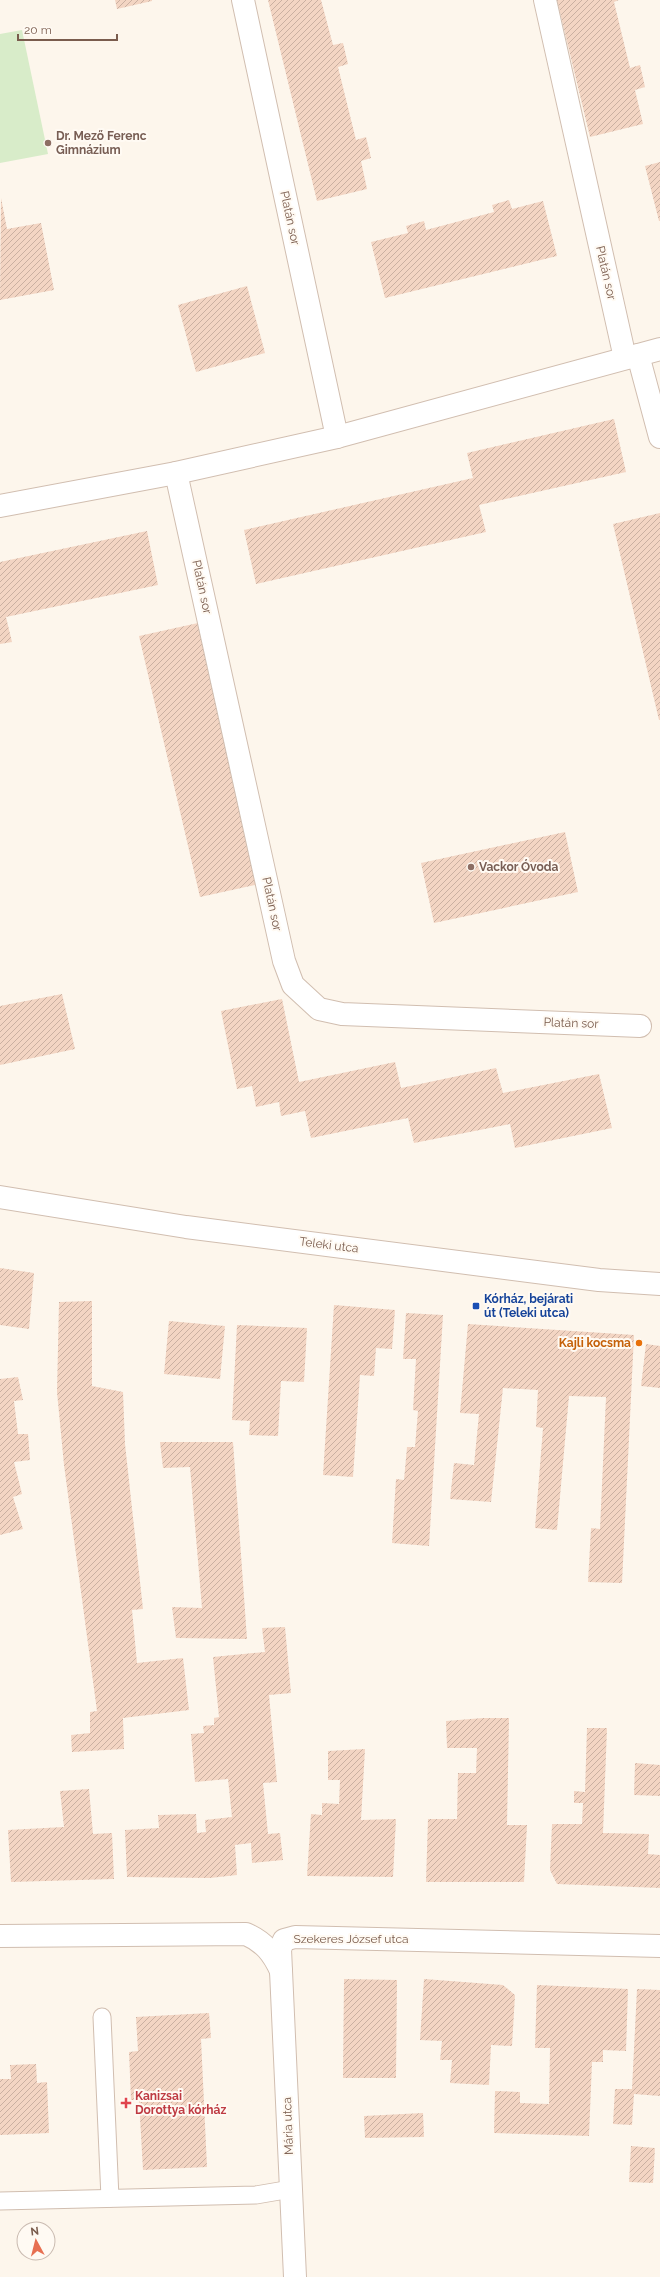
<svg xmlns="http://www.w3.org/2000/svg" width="660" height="2277" viewBox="0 0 660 2277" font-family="Raleway,sans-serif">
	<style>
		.pitch { fill: #d8ecc9 }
		.building { fill: url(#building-hatch) }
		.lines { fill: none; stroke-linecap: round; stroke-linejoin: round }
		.service-casing { stroke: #d1beb0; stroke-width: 19 }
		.minor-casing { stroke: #d1beb0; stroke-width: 24 }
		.tertiary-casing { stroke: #d1beb0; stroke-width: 24 }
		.service { stroke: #fff; stroke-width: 17 }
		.minor { stroke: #fff; stroke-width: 22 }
		.tertiary { stroke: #fff; stroke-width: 22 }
		.education-dot { fill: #8d6e63; stroke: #fffaf3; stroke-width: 1.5 }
		.transit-dot { fill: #1a4fb4; stroke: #fffaf3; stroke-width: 1.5 }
		.food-dot { fill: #e8710a; stroke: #fffaf3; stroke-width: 1.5 }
		.health-dot { fill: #e0444e; stroke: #fffaf3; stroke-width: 1.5 }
		.labels { text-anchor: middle; stroke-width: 4; stroke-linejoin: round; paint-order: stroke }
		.education-label { font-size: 12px; font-weight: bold; fill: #785e54; stroke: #fffaf3; text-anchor: start }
		.street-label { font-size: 12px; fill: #7a5c4d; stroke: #fffaf3 }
		.transit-label { font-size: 12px; font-weight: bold; fill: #164399; stroke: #fffaf3; text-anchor: start }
		.food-label { font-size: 12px; font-weight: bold; fill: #c56008; stroke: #fffaf3; text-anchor: end }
		.health-label { font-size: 12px; font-weight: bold; fill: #be3a42; stroke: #fffaf3; text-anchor: start }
	</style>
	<defs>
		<pattern id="building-hatch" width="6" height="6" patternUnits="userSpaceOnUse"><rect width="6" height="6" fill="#f3d5c3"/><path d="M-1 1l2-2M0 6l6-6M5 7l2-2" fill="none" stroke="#cab0a1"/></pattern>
	</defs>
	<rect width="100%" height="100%" fill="#fdf6ec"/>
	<polygon class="pitch" points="22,30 48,154 0,163 0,34"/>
	<g class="building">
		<polygon points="115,0 152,0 152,1 117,9"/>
		<polygon points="268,0 321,0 333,45 343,43 348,64 338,67 356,140 366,137 371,158 361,161 367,189 317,201"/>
		<polygon points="557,0 619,0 614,2 630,68 640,65 645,87 635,90 643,124 590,137"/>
		<polygon points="660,162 660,221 659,221 645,166"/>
		<polygon points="1,198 7,229 41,223 54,290 0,300"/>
		<polygon points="509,200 512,209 543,201 557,256 385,298 371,242 408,233 406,226 424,221 426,230 494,212 492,205"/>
		<polygon points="247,286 265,353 196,372 178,305"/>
		<polygon points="614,419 626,472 479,505 486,532 256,584 244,530 473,478 467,453"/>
		<polygon points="660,513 660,720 659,720 613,524"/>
		<polygon points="147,531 158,585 6,617 12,642 0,644 0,562"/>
		<polygon points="198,623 259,884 200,897 139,636"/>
		<polygon points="565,832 578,892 434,923 421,863"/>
		<polygon points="62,994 75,1049 0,1065 0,1006"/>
		<polygon points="282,999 299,1082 395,1062 401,1088 496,1068 503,1093 599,1074 612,1128 515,1148 510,1124 414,1143 408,1118 311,1138 305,1111 281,1116 279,1102 256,1107 252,1086 237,1089 221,1011"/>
		<polygon points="0,1268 34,1273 29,1329 0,1325"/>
		<polygon points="92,1301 92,1386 123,1392 125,1444 143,1609 132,1610 137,1663 183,1658 189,1710 123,1718 124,1749 72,1752 71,1735 90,1733 90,1712 97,1711 64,1465 57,1392 59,1302"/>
		<polygon points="334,1305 395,1310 392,1349 376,1348 374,1376 360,1375 353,1477 323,1475"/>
		<polygon points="406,1313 443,1315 429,1546 392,1543 396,1479 404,1480 407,1447 415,1447 418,1411 413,1410 416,1359 403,1359"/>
		<polygon points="169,1321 225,1326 220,1379 164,1374"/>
		<polygon points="468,1324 634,1335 622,1583 588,1582 591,1528 600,1529 606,1397 569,1396 557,1530 535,1528 543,1428 536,1427 538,1390 503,1388 491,1502 450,1499 454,1463 474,1465 479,1414 460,1413"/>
		<polygon points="237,1325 307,1328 304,1382 281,1381 278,1436 249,1435 250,1421 232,1420"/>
		<polygon points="646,1344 660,1346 660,1388 641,1386"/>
		<polygon points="18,1377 23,1400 14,1401 18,1434 28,1434 30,1460 14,1462 22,1494 13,1497 23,1529 0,1535 0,1379"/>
		<polygon points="160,1442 233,1442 247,1639 176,1638 172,1607 202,1608 190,1467 163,1468"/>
		<polygon points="285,1627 291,1693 269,1695 277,1782 263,1783 268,1834 280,1833 283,1860 252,1863 251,1843 235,1845 237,1875 210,1878 127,1877 125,1830 159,1828 158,1815 196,1814 197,1833 206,1832 205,1820 232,1817 228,1779 195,1782 191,1734 204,1733 203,1726 214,1725 214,1718 219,1717 213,1657 265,1652 262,1628"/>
		<polygon points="483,1718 509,1718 507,1825 527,1825 524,1882 426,1882 428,1819 457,1819 458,1773 476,1773 477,1748 447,1748 446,1721"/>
		<polygon points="587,1728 607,1728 603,1833 649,1834 648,1854 660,1855 660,1888 557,1884 550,1870 552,1824 582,1824 583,1803 574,1803 574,1791 585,1792"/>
		<polygon points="365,1749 361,1820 396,1819 393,1877 307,1876 311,1814 322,1815 322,1803 339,1804 340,1780 328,1780 328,1751"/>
		<polygon points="635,1763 660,1765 660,1796 634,1795"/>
		<polygon points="89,1789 93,1834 112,1833 114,1879 11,1882 8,1830 64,1827 60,1791"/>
		<polygon points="344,1979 397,1980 396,2078 343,2078"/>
		<polygon points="424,1979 503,1985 515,1995 512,2046 491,2045 489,2085 450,2083 452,2060 440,2060 442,2041 420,2040"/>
		<polygon points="537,1985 628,1989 626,2051 603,2050 603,2062 592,2062 589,2136 494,2133 495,2091 520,2092 520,2103 549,2104 550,2048 535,2048"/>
		<polygon points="637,1989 660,1990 660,2096 634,2094 632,2125 613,2124 615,2089 632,2089"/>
		<polygon points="209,2013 211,2038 201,2039 207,2167 143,2170 139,2100 131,2100 129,2052 138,2051 136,2017"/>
		<polygon points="36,2064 37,2083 47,2082 49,2133 0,2135 0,2079 11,2079 10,2065"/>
		<polygon points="423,2113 424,2137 365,2138 364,2116"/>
		<polygon points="631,2146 655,2148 653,2183 629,2182"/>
	</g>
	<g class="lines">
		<g class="service-casing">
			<g id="service">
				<polyline points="102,2017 110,2198"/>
				<polyline points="0,2201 256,2195 291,2189"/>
			</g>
		</g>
		<g class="minor-casing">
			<g id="minor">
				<polyline points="243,0 337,437"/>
				<polyline points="545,0 625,358"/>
				<polyline points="638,355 660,437"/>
				<polyline points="176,473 284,961 293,985 319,1009 342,1014 640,1026"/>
				<polyline points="0,506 176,473 337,437 660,349"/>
				<path d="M0,1936L246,1934C264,1942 273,1953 281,1971"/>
				<polyline points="295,2277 280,1949 284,1940 295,1937 660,1946"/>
			</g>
		</g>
		<g class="tertiary-casing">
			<polyline id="tertiary" points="0,1197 186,1227 599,1280 660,1284"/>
		</g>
		<use href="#service" class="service"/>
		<use href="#minor" class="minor"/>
		<use href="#tertiary" class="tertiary"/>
	</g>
	<g class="education-dot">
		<circle cx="48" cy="143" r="4"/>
		<circle cx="471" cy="867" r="4"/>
	</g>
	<rect class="transit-dot" x="472" y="1302" width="8" height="8" rx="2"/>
	<circle class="food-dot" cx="639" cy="1343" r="4"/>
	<path class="health-dot" d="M124 2097h4v4h4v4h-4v4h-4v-4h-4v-4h4z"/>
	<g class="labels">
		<g class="education-label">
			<text x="56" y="140">Dr. Mező Ferenc<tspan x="56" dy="14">Gimnázium</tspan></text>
			<text x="479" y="871">Vackor Óvoda</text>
		</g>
		<g class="street-label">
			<text transform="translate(290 218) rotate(78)" y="4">Platán sor</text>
			<text transform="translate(606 273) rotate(77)" y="4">Platán sor</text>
			<text transform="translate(202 587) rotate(78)" y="4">Platán sor</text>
			<text transform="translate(272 904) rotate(78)" y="4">Platán sor</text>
			<text transform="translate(571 1023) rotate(2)" y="4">Platán sor</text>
			<text transform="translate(329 1245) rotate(7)" y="4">Teleki utca</text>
			<text x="351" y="1943">Szekeres József utca</text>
			<text transform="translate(288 2126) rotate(-92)" y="4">Mária utca</text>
		</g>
		<g class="transit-label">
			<text x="484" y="1303">Kórház, bejárati<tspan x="484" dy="14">út (Teleki utca)</tspan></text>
		</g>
		<g class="food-label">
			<text x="631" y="1347">Kajli kocsma</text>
		</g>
		<g class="health-label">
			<text x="135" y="2100">Kanizsai<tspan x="135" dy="14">Dorottya kórház</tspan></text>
		</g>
	</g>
	<g transform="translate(36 2241) rotate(353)"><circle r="19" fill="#fffaf3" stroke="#cabbb1"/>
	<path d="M0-3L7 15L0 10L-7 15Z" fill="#e76f51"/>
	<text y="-6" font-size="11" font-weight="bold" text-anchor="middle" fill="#7a5c4d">N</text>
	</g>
	<path d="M18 34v6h99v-6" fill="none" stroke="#7a5c4d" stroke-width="2"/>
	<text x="24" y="34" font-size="12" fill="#7a5c4d" stroke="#fffaf3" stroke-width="3" paint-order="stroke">20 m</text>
</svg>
